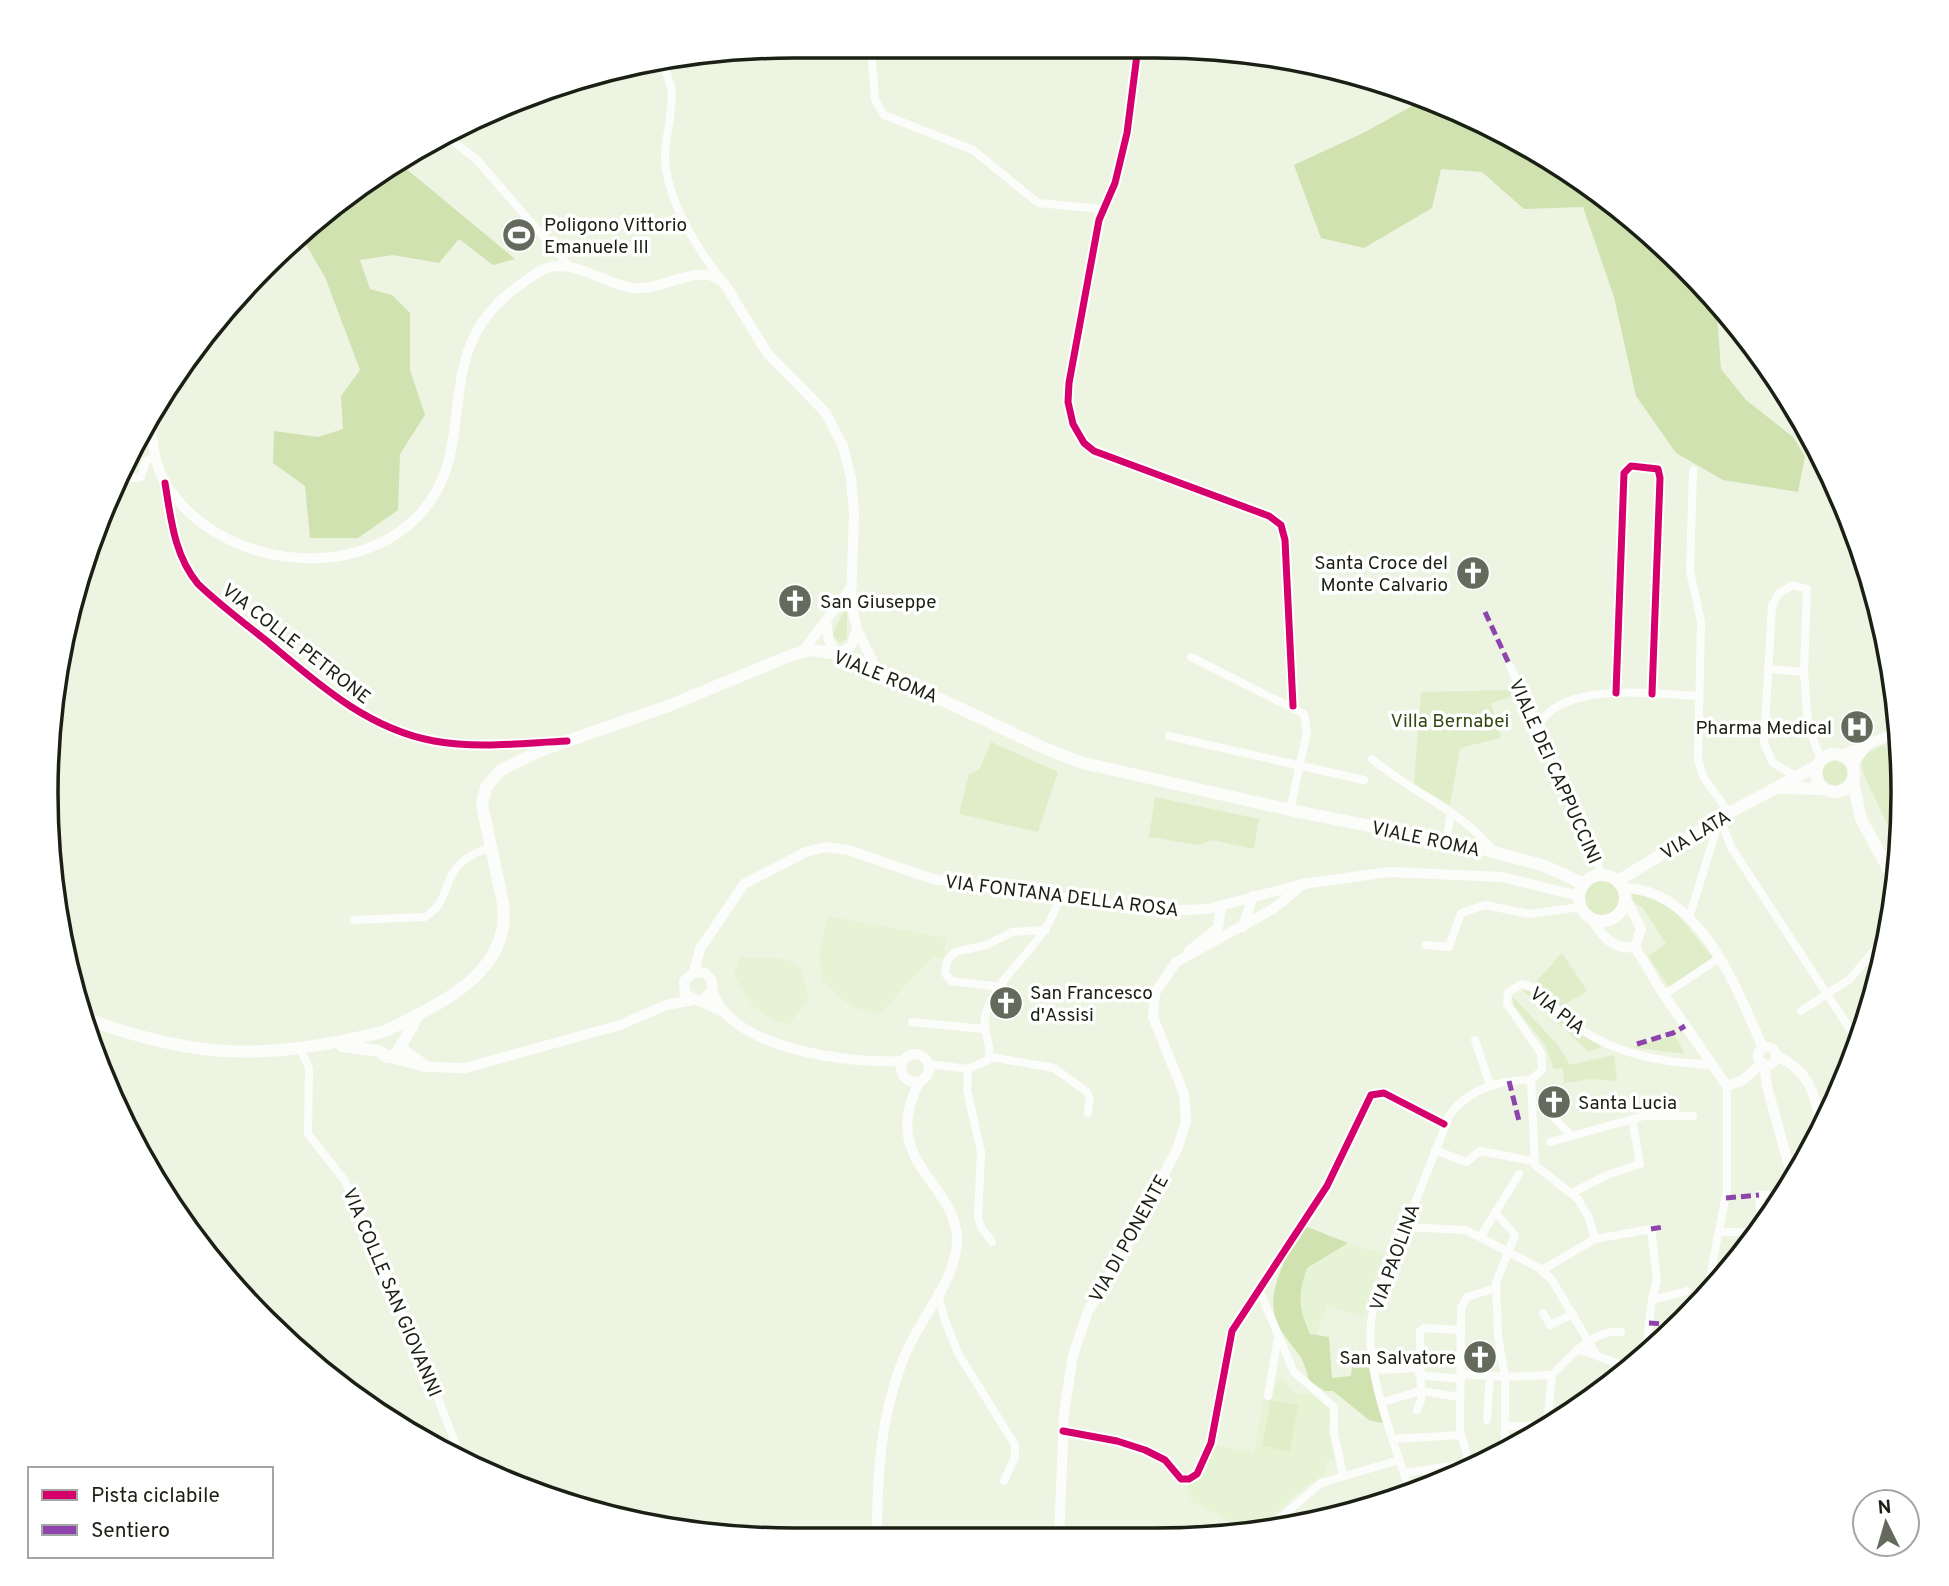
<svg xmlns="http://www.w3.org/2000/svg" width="1949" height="1586" viewBox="0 0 1949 1586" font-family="Overpass,sans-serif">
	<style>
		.built { fill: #e6f3d4 }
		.green { fill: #dfedc9 }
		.forest { fill: #d0e2b0 }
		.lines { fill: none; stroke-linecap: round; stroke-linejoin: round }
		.minor { stroke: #fcfdfb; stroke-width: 8 }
		.tertiary { stroke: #fcfdfb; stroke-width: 10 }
		.secondary { stroke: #fcfdfb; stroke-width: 10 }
		.primary { stroke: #fcfdfb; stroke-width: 12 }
		.quiet { stroke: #8e44ad; stroke-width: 5; stroke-dasharray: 10 5; stroke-linecap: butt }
		.cycleway-casing { stroke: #fff; stroke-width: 11 }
		.cycleway { stroke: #d6006c; stroke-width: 7 }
		.labels { text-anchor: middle; stroke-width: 7; stroke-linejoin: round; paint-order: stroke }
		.poi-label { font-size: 19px; fill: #1b2014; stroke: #fff; text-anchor: start }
		.street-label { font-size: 19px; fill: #1b2014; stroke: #fff }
		.park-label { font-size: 19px; fill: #354710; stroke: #fff }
		.rim { fill: none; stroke: #1b2014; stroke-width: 3.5 }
	</style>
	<rect width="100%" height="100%" fill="#edf4e2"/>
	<g class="built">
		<polygon points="827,916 947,938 943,958 934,956 879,1014 856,1008 841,999 822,980 819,956"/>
		<polygon points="741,957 784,959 794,963 802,972 808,1000 789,1025 772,1020 752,1005 734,974"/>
		<polygon points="1348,1243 1383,1254 1363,1317 1327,1306 1316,1336 1310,1334 1300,1312 1298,1293 1307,1268"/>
		<polygon points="1283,1379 1293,1392 1321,1398 1330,1406 1332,1419 1328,1427 1335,1460 1325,1462 1326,1473 1293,1496 1260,1529 1253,1524 1245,1529 1192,1502 1187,1486 1198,1480 1216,1445 1254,1453 1264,1396 1272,1397 1274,1386"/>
	</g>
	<g class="green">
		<polygon points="847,605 847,638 840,643 832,635"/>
		<polygon points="1516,690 1518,695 1491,703 1501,738 1460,748 1450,805 1414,784 1421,692"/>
		<polygon points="991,742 1058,772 1038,832 959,814 969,774 979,770"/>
		<polygon points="1884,745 1889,752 1902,746 1899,829 1890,830 1864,775 1860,757"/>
		<circle cx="1835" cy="773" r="12"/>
		<polygon points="1155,797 1259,819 1254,849 1212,840 1199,845 1149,837"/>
		<circle cx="1602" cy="898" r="17"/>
		<polygon points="1632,893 1667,901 1713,958 1669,987 1648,956 1666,944 1643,908 1633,902"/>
		<polygon points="1562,953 1587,991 1561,1007 1536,982"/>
		<path d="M1522,990C1540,990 1552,1012 1565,1023C1575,1031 1596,1038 1601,1047L1589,1052Z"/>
		<polygon points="1512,996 1557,1044 1570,1065 1614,1055 1617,1081 1590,1079 1564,1083 1563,1068 1554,1069 1545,1045 1514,1006"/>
		<polygon points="1675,1036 1685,1054 1633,1047 1674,1036"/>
		<polygon points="1271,1400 1298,1405 1290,1451 1262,1446"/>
	</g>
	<g class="forest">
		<polygon points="1427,98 1442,102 1571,171 1684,264 1716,300 1721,369 1746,400 1793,437 1805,456 1798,492 1723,480 1676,453 1636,396 1614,297 1583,207 1524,209 1482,172 1441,169 1432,208 1364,248 1321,238 1294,165 1363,133"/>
		<polygon points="398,162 515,259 493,265 459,239 439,263 393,255 360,260 370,289 392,295 410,313 410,370 425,415 400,454 398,510 358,538 310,538 305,486 273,463 274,431 318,437 343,429 341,396 360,370 325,277 301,236"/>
		<path d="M1305,1226L1348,1243L1307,1268C1298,1294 1298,1308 1310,1334L1329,1337L1332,1378L1351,1376L1352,1365H1371L1386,1424L1369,1420L1333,1391H1325L1309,1381C1303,1352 1294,1351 1280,1329C1261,1297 1287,1254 1305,1226Z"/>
	</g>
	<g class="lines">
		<g class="minor">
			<polyline points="871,46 875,100 884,115 973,150 1038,203 1102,209"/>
			<polyline points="1138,47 1127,133 1115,183 1099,220 1069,383 1068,402 1073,424 1084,443 1094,451 1269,516 1281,525 1285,540 1293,706"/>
			<path d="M660,63C686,96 660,132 666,169C672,208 697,249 722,280"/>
			<polyline points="445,135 476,159 570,267"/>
			<polyline points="1693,470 1690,571 1701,621 1698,760 1704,778 1729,813"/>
			<polyline points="121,480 141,477 146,461 155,457"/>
			<path d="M165,483C171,519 174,555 198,584C220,605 245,623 268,642C318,684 368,730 435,741C475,748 516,744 557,741"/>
			<polyline points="1191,657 1304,714 1307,731 1290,810"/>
			<polyline points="1510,666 1596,855 1601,875"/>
			<polyline points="1768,669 1804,672 1808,725 1821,760"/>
			<polyline points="1616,693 1624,473 1631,466 1658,469 1660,478 1652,694"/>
			<path d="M1538,727C1560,680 1655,694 1699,696"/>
			<polyline points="1169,736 1364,780"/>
			<path d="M1372,759C1412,793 1461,810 1495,852"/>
			<polyline points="1797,777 1773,763 1764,743 1772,606 1779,593 1793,585 1807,589 1804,672"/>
			<polyline points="1720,818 1731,847 1859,1043"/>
			<polyline points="1446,841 1451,814"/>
			<polyline points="1689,918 1720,818"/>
			<path d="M354,920L425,917C459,895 432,868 490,847"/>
			<polyline points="1426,945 1449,947 1461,913 1485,905 1529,914 1581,907"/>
			<polyline points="1001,987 951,981 945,973 947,961 955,952 987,945 1012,932 1046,930"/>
			<polyline points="1664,995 1719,958"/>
			<polyline points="1801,1011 1850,979 1886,936"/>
			<polyline points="912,1022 983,1029"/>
			<polyline points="1475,1040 1490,1085"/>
			<polyline points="300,1049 309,1068 308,1134 345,1181 428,1373 463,1463"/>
			<polyline points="990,1057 1054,1068 1087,1092 1090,1099 1088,1113"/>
			<path d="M929,1064L968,1069L988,1060C994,1042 978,1031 988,1007C1006,965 1049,942 1059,897"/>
			<polyline points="968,1069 967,1090 981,1152 978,1217 981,1227 992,1242"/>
			<path d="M1531,1080L1542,1070L1541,1053L1507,1004L1508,992L1522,984C1544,988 1559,1015 1577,1027C1619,1056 1662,1062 1712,1065"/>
			<polyline points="1531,1080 1535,1165 1578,1199 1589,1218 1595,1239"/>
			<polyline points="1554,1118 1572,1136"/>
			<polyline points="1550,1142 1644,1116 1693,1116"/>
			<polyline points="1435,1150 1466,1162 1480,1151 1533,1161"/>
			<polyline points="1572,1193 1607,1175 1640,1164 1632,1119"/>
			<polyline points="1495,1212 1515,1235 1496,1283 1498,1336 1505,1377 1505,1452"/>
			<polyline points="1761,1225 1759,1195 1784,1194"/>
			<polyline points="1405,1227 1466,1230 1539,1268 1552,1280 1597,1356"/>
			<polyline points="1719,1232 1757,1232"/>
			<polyline points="1481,1236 1519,1174"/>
			<polyline points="1542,1270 1595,1239 1651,1229 1657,1279 1652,1300"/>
			<polyline points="1260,1292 1294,1372 1334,1407 1334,1433 1343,1475"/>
			<polyline points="938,1293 945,1321 958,1353 1015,1445 1015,1457 1004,1481"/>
			<polyline points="1706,1297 1727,1189 1727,1086"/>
			<polyline points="1543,1313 1550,1325 1573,1314"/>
			<polyline points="1578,1349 1630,1368"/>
			<polyline points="1645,1354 1652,1300 1687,1291"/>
			<polyline points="1376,1370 1419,1368"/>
			<polyline points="1461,1374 1505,1377 1552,1375"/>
			<polyline points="1419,1375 1461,1379"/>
			<polyline points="1268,1396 1278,1339"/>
			<polyline points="1383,1402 1420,1391 1460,1397"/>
			<polyline points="1417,1410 1421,1400 1420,1331 1425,1328 1460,1330"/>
			<polyline points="1487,1420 1490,1376"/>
			<polyline points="1505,1426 1548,1426"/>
			<path d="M1547,1426L1552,1375C1570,1357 1594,1328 1621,1332"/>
			<polyline points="1063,1431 1117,1441 1145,1450 1165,1460 1181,1479 1189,1479 1197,1474 1211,1443 1232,1331 1327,1186 1371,1095 1384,1093 1444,1124"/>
			<polyline points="1393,1439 1460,1435"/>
			<polyline points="1471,1469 1460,1431 1461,1308 1467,1297 1496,1288"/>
			<polyline points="1404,1473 1452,1466 1477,1467"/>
			<path d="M1410,1492C1394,1440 1359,1361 1374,1307L1450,1114C1470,1089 1499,1080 1531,1080"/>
			<polyline points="1267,1529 1321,1483 1399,1460"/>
		</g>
		<g class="tertiary">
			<path d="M1624,888C1700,889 1737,989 1763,1048"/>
			<polyline points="1626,899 1641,929 1635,947"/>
			<path d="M1592,919C1602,936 1613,950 1635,947"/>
			<polyline points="1635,947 1660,989 1727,1086 1743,1080 1762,1063"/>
			<circle cx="1767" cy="1056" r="9"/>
			<path d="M1776,1055C1810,1072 1813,1091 1822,1126"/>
			<polyline points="1764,1065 1767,1086 1793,1181"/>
		</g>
		<g class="secondary">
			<path d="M150,421C153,442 154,464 165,482C214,566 352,586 419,515C485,445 424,351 520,285C531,277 544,266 557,266C584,265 607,285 633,288C662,292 700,260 724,283L768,354L825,412L843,446L851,478L854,514L851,601L857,630L876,668"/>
			<polyline points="826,622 829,641 838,654 851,646 857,630"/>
			<polyline points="803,651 849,590"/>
			<polyline points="1842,755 1900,731"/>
			<polyline points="1853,765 1867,744"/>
			<polyline points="1243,927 1253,896"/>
			<polyline points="1189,951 1218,928 1221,906"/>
			<polyline points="694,972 700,949 744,884 806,852 825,847 848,850 933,879 1162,911 1208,909 1303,884 1389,872 1502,877 1579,896"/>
			<path d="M712,990C730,1050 851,1064 903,1061"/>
			<polyline points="702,1001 712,990 712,981 705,973 694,972 684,981 685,994 723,1012"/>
			<polyline points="402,1048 428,1067 465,1068 620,1025 666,1005 693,1000"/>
			<circle cx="915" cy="1068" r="14"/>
			<polyline points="387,1057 425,1067"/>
			<path d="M877,1539C877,1476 880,1416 904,1357C919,1319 955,1283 957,1242C959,1183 876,1162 920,1081"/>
			<polyline points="1059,1539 1064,1413 1073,1355 1088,1311 1119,1260 1178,1147 1186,1121 1184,1094 1153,1017 1155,993 1176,962 1273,909 1301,886"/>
		</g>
		<g class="primary">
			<circle cx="1835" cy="773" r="19"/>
			<polyline points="1853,782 1861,819 1897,885"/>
			<polyline points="1782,788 1824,789"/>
			<circle cx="1602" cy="898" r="23"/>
			<polyline points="1618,881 1729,813 1817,766"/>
			<path d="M87,1019C199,1060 267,1060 382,1032"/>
			<path d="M386,1031C438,1004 512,974 503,903L482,805L486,787L501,770L542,750L668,706L792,655L811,650L838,654L866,664L1044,748L1083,763L1290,810L1475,847L1545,866L1584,884"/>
			<polyline points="342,1046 379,1051 387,1057 396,1055 417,1017"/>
		</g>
		<g class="quiet">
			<polyline points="1485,612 1510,666"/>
			<polyline points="1637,1044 1673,1033 1685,1026"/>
			<polyline points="1509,1081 1519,1121"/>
			<polyline points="1726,1198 1759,1195"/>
			<polyline points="1651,1229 1663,1227"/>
			<polyline points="1649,1323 1665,1324"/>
			<polyline points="1616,1382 1620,1365"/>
		</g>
		<g class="cycleway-casing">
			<g id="cycleway">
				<polyline points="1138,47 1127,133 1115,183 1099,220 1069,383 1068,402 1073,424 1084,443 1094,451 1269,516 1281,525 1285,540 1293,706"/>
				<path d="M165,483C171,519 174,555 198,584C220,605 244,623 268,642C318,684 368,729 434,741C478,749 523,743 567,741"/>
				<polyline points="1616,693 1624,473 1631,466 1658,469 1660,478 1652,694"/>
				<polyline points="1063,1431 1117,1441 1145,1450 1165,1460 1181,1479 1189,1479 1197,1474 1211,1443 1232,1331 1327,1186 1371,1095 1384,1093 1444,1124"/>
			</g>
		</g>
		<use href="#cycleway" class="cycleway"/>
	</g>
	<defs>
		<g id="stadium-disc" transform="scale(1.75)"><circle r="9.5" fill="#646a5c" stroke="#fff"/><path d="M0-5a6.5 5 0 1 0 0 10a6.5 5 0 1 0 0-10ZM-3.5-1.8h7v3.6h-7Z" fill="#fff"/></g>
		<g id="church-disc" transform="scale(1.75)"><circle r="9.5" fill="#646a5c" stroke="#fff"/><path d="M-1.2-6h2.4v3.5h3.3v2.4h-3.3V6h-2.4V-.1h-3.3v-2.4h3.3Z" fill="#fff"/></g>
		<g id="hospital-disc" transform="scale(1.75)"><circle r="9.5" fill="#646a5c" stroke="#fff"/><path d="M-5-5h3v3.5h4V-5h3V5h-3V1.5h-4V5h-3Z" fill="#fff"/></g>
	</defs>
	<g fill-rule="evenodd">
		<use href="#stadium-disc" x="519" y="235"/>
		<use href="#church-disc" x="1473" y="573"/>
		<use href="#church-disc" x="795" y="601"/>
		<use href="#hospital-disc" x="1857" y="727"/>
		<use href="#church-disc" x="1006" y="1003"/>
		<use href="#church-disc" x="1554" y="1102"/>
		<use href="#church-disc" x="1480" y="1357"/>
	</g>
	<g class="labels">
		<g class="poi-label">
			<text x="544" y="231">Poligono Vittorio<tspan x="544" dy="22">Emanuele III</tspan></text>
			<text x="1448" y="569" text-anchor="end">Santa Croce del<tspan x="1448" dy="22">Monte Calvario</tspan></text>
			<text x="820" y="608">San Giuseppe</text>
			<text x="1832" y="734" text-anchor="end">Pharma Medical</text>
			<text x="1030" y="999">San Francesco<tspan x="1030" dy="22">d'Assisi</tspan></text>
			<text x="1578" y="1109">Santa Lucia</text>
			<text x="1456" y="1364" text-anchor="end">San Salvatore</text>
		</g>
		<g class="street-label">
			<text transform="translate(297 643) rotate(38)" y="7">VIA COLLE PETRONE</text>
			<text transform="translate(886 676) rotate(22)" y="7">VIALE ROMA</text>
			<text transform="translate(1556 771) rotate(66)" y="7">VIALE DEI CAPPUCCINI</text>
			<text transform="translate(1695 834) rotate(-31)" y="7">VIA LATA</text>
			<text transform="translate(1426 838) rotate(12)" y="7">VIALE ROMA</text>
			<text transform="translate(1062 895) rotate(7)" y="7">VIA FONTANA DELLA ROSA</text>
			<text transform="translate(1558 1010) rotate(38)" y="7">VIA PIA</text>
			<text transform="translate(1128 1238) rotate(-61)" y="7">VIA DI PONENTE</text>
			<text transform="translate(1394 1257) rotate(-70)" y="7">VIA PAOLINA</text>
			<text transform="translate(393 1292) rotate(67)" y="7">VIA COLLE SAN GIOVANNI</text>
		</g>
		<g class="park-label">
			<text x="1450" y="727">Villa Bernabei</text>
		</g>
	</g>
	<path d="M0 0H1949V1586H0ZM793 58H1156A735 735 0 0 1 1891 793V793A735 735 0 0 1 1156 1528H793A735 735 0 0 1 58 793V793A735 735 0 0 1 793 58Z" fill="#fff" fill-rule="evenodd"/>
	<path class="rim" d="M793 58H1156A735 735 0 0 1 1891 793V793A735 735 0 0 1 1156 1528H793A735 735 0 0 1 58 793V793A735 735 0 0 1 793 58Z"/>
	<rect x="28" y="1467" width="245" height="91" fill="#ffffff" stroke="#a4a6a1" stroke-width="2"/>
	<rect x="42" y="1490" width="35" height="10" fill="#d6006c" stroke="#a4a6a1" stroke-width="2"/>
	<text x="91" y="1502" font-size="21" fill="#1b2014">Pista ciclabile</text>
	<rect x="42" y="1525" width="35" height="10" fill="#8e44ad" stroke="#a4a6a1" stroke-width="2"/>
	<text x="91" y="1537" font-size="21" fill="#1b2014">Sentiero</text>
	<g transform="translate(1886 1523) rotate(355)"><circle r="33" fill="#ffffff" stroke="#a4a6a1" stroke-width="2"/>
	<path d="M0-5L12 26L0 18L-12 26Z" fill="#646a5c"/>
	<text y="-10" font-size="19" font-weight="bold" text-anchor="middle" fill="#1b2014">N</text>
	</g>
</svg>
